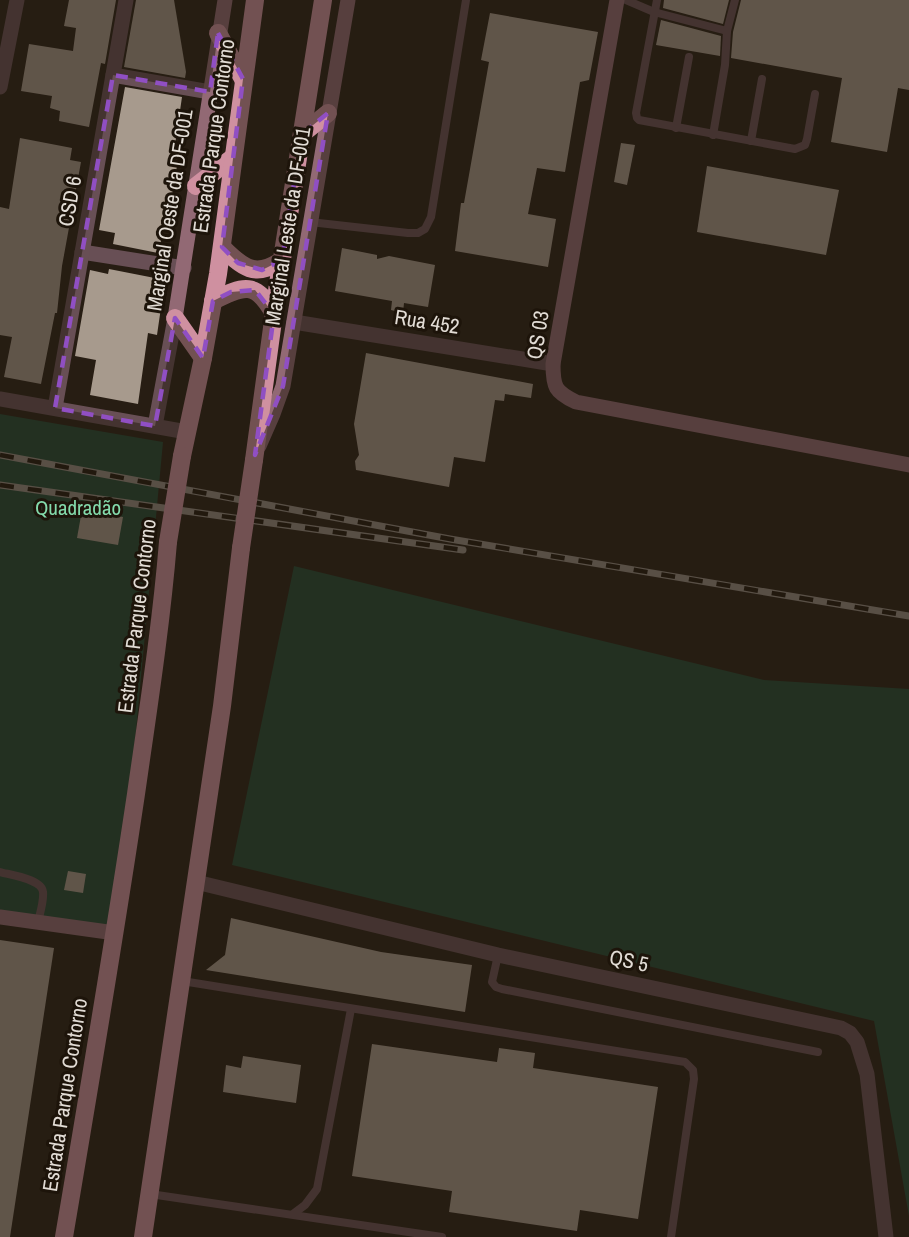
<svg xmlns="http://www.w3.org/2000/svg" width="909" height="1237" viewBox="0 0 909 1237" font-family="'Archivo Narrow',sans-serif">
	<style>
		.green { fill: #204733 }
		.building { fill: #a79a8d }
		.lines { fill: none; stroke-linecap: round; stroke-linejoin: round }
		.lane { stroke: #684f55; stroke-width: 8 }
		.street { stroke: #684f55; stroke-width: 15 }
		.secondary { stroke: #926974; stroke-width: 15 }
		.highway { stroke: #cf90a0; stroke-width: 18 }
		.rail-casing { stroke: #948c84; stroke-width: 7 }
		.rail { stroke: #1d140a; stroke-width: 4.5; stroke-dasharray: 14; stroke-linecap: butt }
		.highway-bridge { stroke: #cf90a0; stroke-width: 18 }
		.marked { fill: none; stroke: #904fc3; stroke-width: 4.5; stroke-dasharray: 12 8; stroke-linejoin: round }
		.labels { text-anchor: middle; stroke-width: 6; stroke-linejoin: round; paint-order: stroke }
		.street-label { font-size: 21px; fill: #e2dcd5; stroke: #1d140a }
		.park-label { font-size: 21px; fill: #84dbac; stroke: #1d140a }
	</style>
	<rect width="100%" height="100%" fill="#271d13"/>
	<g class="green">
		<polygon points="0,414 163,442 120,902 115,933 0,915"/>
		<polygon points="294,566 764,680 909,689 909,1216 874,1021 232,865"/>
	</g>
	<g class="building">
		<polygon points="69,0 116,0 105,64 101,63 89,127 59,121 60,111 50,108 52,96 21,91 29,44 73,51 76,28 64,26"/>
		<polygon points="136,0 174,0 186,72 185,78 124,67"/>
		<polygon points="664,0 729,0 723,24 663,8"/>
		<polygon points="741,0 909,0 909,90 898,88 887,152 831,142 842,78 731,58 733,32"/>
		<polygon points="490,13 598,32 589,80 580,82 565,172 537,168 528,214 556,219 548,267 455,251 461,203 464,203 489,62 481,60"/>
		<polygon points="661,20 721,36 720,56 656,45"/>
		<polygon points="125,87 182,97 173,159 178,160 172,195 167,195 163,225 165,225 158,253 113,244 115,233 99,230"/>
		<polygon points="20,138 72,148 70,160 81,162 62,266 57,313 55,313 41,384 4,377 12,337 0,335 0,207 9,209"/>
		<polygon points="621,143 635,145 627,185 614,182"/>
		<polygon points="707,166 839,190 826,255 697,232"/>
		<polygon points="342,248 377,255 377,259 389,256 435,265 428,307 404,303 403,313 391,310 392,301 335,291"/>
		<polygon points="109,269 165,280 157,335 148,333 138,404 90,395 96,360 75,356 90,270 108,274"/>
		<polygon points="366,353 533,384 531,398 505,394 504,401 495,400 485,462 454,457 449,487 356,470 355,461 359,455 354,424"/>
		<polygon points="82,510 123,517 118,545 77,538"/>
		<polygon points="68,871 86,874 83,893 64,890"/>
		<polygon points="231,918 381,952 472,965 465,1012 206,970 225,955"/>
		<polygon points="0,940 54,948 10,1237 0,1237"/>
		<polygon points="372,1044 497,1062 499,1048 535,1053 533,1068 658,1087 638,1219 580,1210 577,1231 449,1212 452,1191 352,1176"/>
		<polygon points="243,1056 301,1065 296,1103 223,1092 226,1065 241,1068"/>
	</g>
	<g class="lines">
		<g class="lane">
			<polyline points="626,0 654,12 727,31"/>
			<polyline points="657,0 636,113 637,118 639,120 795,149 805,145 807,139 815,94"/>
			<polyline points="676,128 689,57"/>
			<polyline points="713,135 725,65 727,31 735,0"/>
			<polyline points="751,141 762,79"/>
			<polyline points="310,222 408,233 418,233 425,229 431,217 466,0"/>
			<path d="M0,872C11,875 42,879 43,892C44,901 40,913 38,922"/>
			<polyline points="498,955 492,982 496,987 502,989 818,1052"/>
			<polyline points="182,981 685,1062 693,1070 694,1079 671,1237"/>
			<polyline points="150,1194 442,1237"/>
			<polyline points="293,1214 305,1205 317,1189 351,1009"/>
		</g>
		<g class="street">
			<polyline points="113,75 210,92"/>
			<polyline points="0,87 17,0"/>
			<polyline points="82,252 184,268"/>
			<polyline points="294,322 553,364"/>
			<polyline points="0,399 187,432"/>
			<polyline points="55,408 126,0"/>
			<polyline points="155,426 175,318"/>
			<polyline points="196,882 498,955 841,1028 850,1033 857,1042 867,1074 886,1237"/>
		</g>
		<g class="secondary">
			<path d="M617,0L553,364C553,387 555,392 576,402L909,465"/>
			<polyline points="175,318 225,0"/>
			<polyline points="259,446 273,414 283,386 348,0"/>
			<polyline points="0,917 115,933"/>
		</g>
		<g class="highway">
			<polyline points="218,33 243,79"/>
			<polyline points="302,134 328,113"/>
			<polyline points="196,186 232,158"/>
			<path d="M222,247C242,267 255,279 282,260"/>
			<path d="M213,301C244,285 256,281 274,314"/>
			<polyline points="175,318 203,358"/>
			<polyline points="182,456 203,358 218,274 255,0"/>
			<polyline points="254,460 278,284 323,0"/>
			<path d="M64,1237C89,1089 114,942 136,794C148,710 161,627 168,542"/>
			<polyline points="143,1237 222,706 241,548"/>
		</g>
		<g class="rail-casing">
			<g id="rail">
				<polyline points="0,455 450,539 909,616"/>
				<polyline points="0,485 463,550"/>
			</g>
		</g>
		<use href="#rail" class="rail"/>
		<g class="highway-bridge">
			<polyline points="168,542 182,456"/>
			<polyline points="241,548 254,460"/>
		</g>
	</g>
	<path d="M0 0H909V1237H0ZM218,33L243,79L222,247L238,263L262,270L282,260L302,134L328,113L283,386L255,455L274,314L255,290L231,292L213,301L203,358L175,318L155,426L55,408L113,75L210,92Z" fill="#271d13" fill-opacity=".55" fill-rule="evenodd"/>
	<path class="marked" d="M218,33L243,79L222,247L238,263L262,270L282,260L302,134L328,113L283,386L255,455L274,314L255,290L231,292L213,301L203,358L175,318L155,426L55,408L113,75L210,92Z"/>
	<g class="labels">
		<g class="street-label">
			<text transform="translate(214 136) rotate(-82)" y="7">Estrada Parque Contorno</text>
			<text transform="translate(70 201) rotate(-80)" y="7">CSD 6</text>
			<text transform="translate(170 210) rotate(-81)" y="7">Marginal Oeste da DF-001</text>
			<text transform="translate(288 226) rotate(-81)" y="7">Marginal Leste da DF-001</text>
			<text transform="translate(427 322) rotate(9)" y="7">Rua 452</text>
			<text transform="translate(538 335) rotate(-81)" y="7">QS 03</text>
			<text transform="translate(137 616) rotate(-83)" y="7">Estrada Parque Contorno</text>
			<text transform="translate(629 961) rotate(12)" y="7">QS 5</text>
			<text transform="translate(65 1095) rotate(-81)" y="7">Estrada Parque Contorno</text>
		</g>
		<g class="park-label">
			<text x="78" y="515">Quadradão</text>
		</g>
	</g>
</svg>
